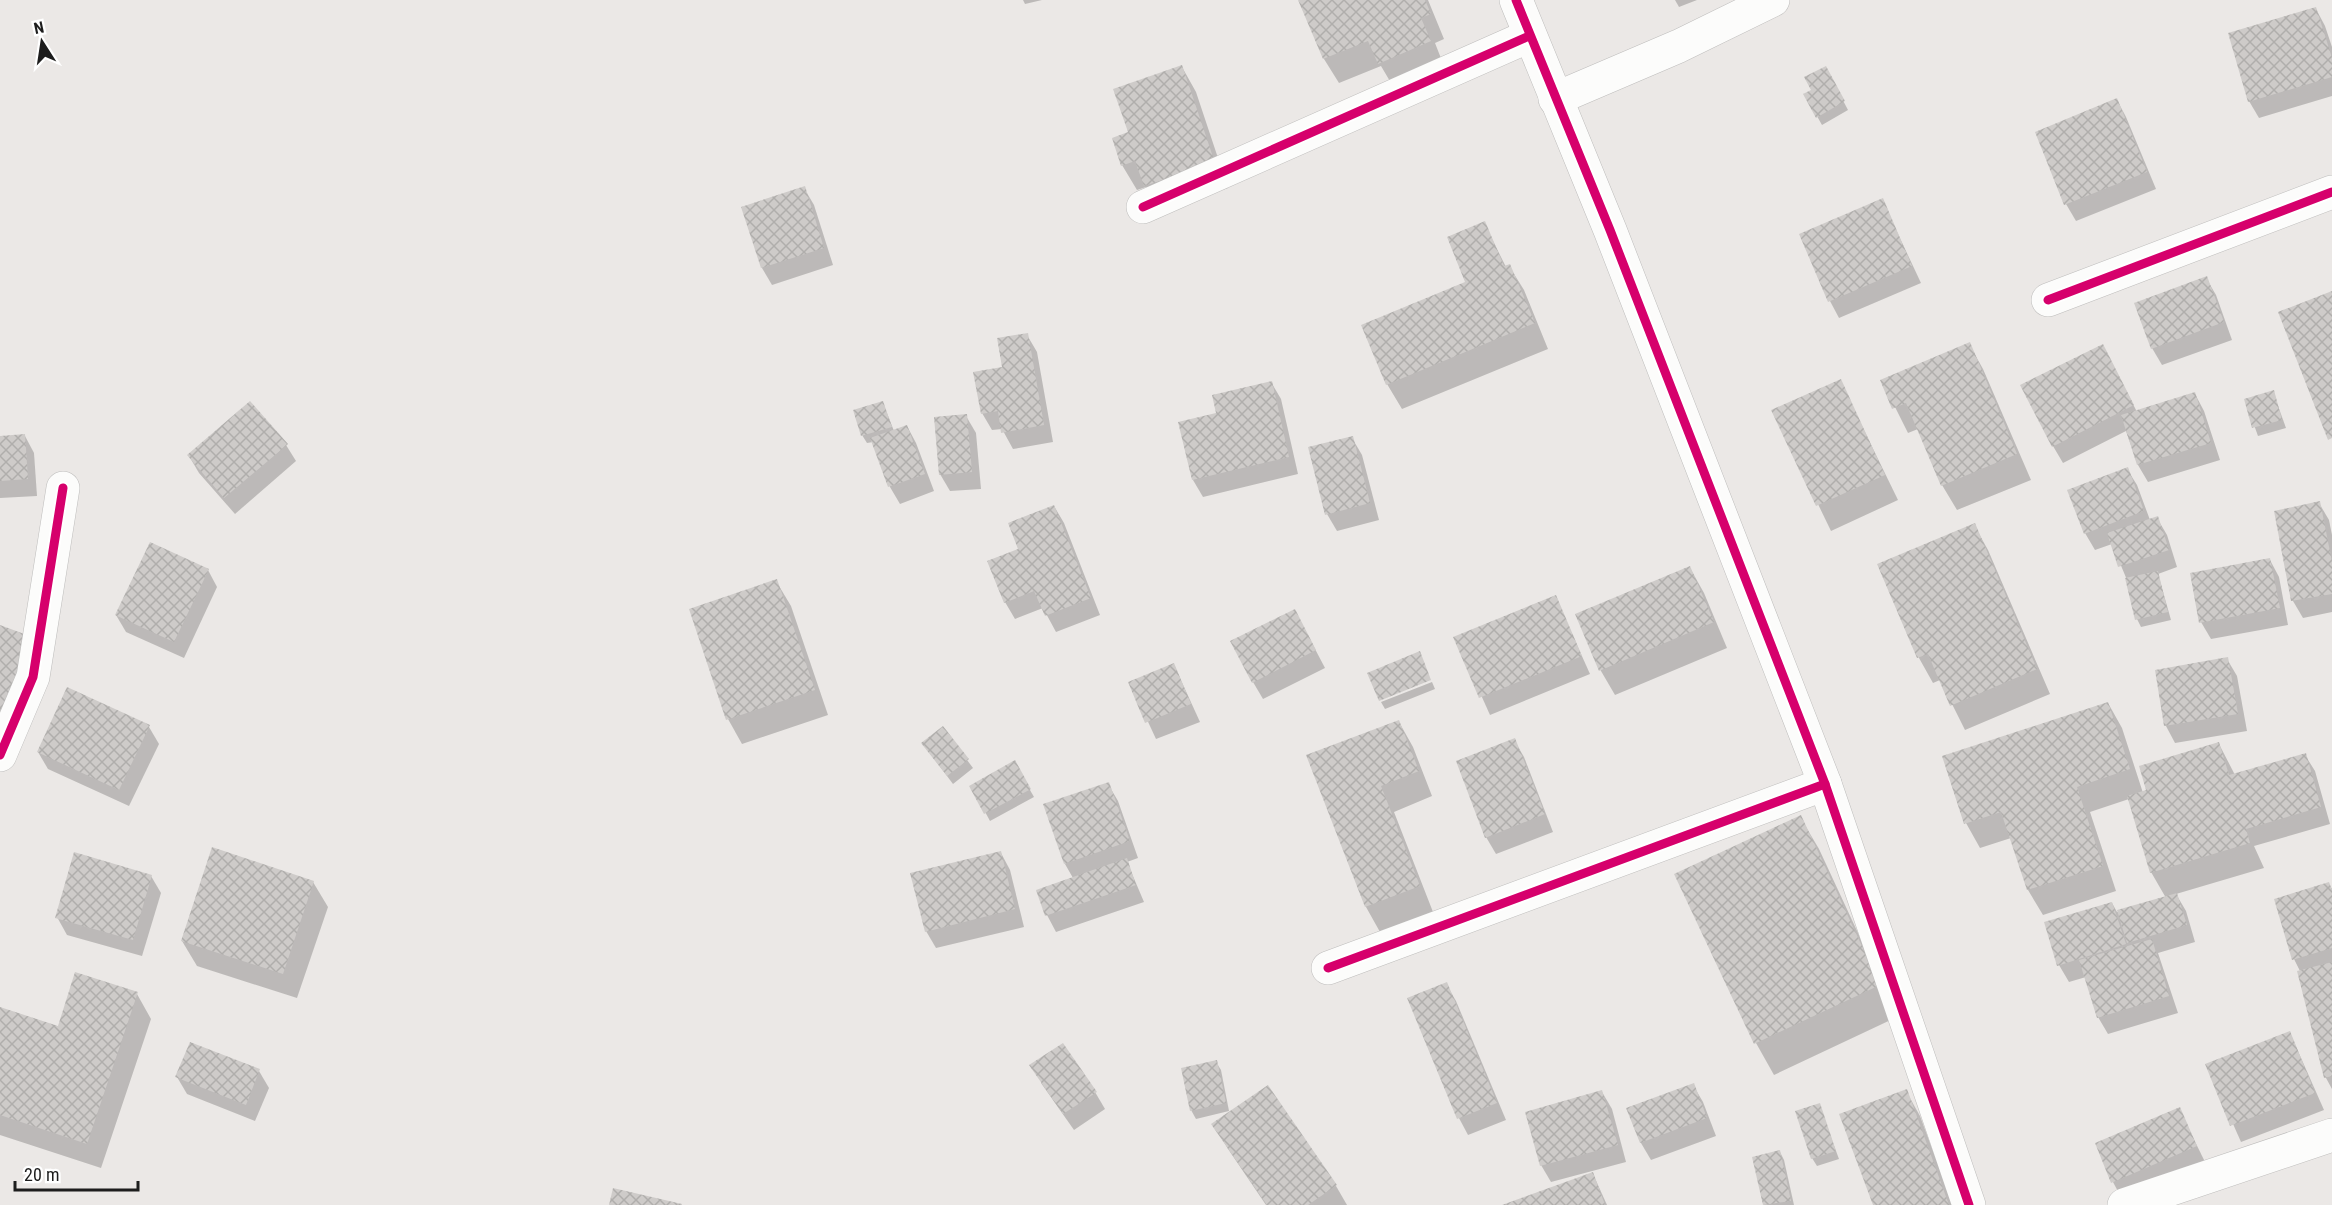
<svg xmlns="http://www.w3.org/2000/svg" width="2332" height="1205" viewBox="0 0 2332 1205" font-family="'Roboto Condensed',sans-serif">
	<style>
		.shadow { fill: #0003 }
		.building { fill: url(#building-cross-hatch) }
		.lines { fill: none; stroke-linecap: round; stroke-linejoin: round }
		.street-casing { stroke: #bebdbc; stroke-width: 34 }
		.street { stroke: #fcfcfb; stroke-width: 33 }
		.cycleway-casing { stroke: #fff; stroke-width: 13 }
		.cycleway { stroke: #d6006c; stroke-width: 9 }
	</style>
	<defs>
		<pattern id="building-cross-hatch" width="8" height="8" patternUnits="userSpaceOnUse" patternTransform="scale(1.5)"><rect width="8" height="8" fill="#cecbc9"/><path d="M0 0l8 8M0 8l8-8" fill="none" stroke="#b0aeac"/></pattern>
	</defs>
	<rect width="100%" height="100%" fill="#ebe8e6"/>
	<g class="shadow">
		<polygon points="1023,0 1042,0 1025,4"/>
		<polygon points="1300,0 1428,0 1444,39 1435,43 1444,66 1394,88 1381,66 1339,83 1324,59"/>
		<polygon points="1675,0 1697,0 1679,7"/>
		<polygon points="2316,9 2325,26 2332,47 2332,96 2259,118 2249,101"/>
		<polygon points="1182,67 1196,92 1228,188 1159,211 1146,187 1137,190 1122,165 1130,133"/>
		<polygon points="1826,68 1848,110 1822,125 1805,95 1813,90"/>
		<polygon points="2117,100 2126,117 2156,189 2076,221 2066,204"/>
		<polygon points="804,188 814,205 833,265 772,285 762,268 743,208"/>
		<polygon points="1882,200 1921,283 1839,318 1830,301"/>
		<polygon points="1484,223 1506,267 1509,266 1524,290 1548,349 1402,409 1387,384 1363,325 1467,283"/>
		<polygon points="2206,278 2216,295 2232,340 2162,365 2152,348"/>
		<polygon points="1027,335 1037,352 1053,442 1013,449 1002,429 992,430 982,413 1004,368"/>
		<polygon points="1969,344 1983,369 2031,480 1957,510 1942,485 1918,429 1908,433 1882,381"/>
		<polygon points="2112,363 2137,412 2195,394 2204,411 2220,460 2148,482 2138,465 2126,431 2063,463 2053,446"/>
		<polygon points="1840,381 1898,500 1831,531 1773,411"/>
		<polygon points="1271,382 1281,399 1298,474 1203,497 1193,480 1218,414"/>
		<polygon points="2273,392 2286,428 2258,436 2245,400"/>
		<polygon points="883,403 894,431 907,426 916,443 934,491 900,504 890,487 873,442 867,443 862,435"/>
		<polygon points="966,416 976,433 981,489 950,491 940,474"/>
		<polygon points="25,436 34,453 37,496 0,498 0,437"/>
		<polygon points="1352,438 1362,455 1379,520 1337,531 1327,514"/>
		<polygon points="286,445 296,461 235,514 199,473 189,456"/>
		<polygon points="2127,469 2137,485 2150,520 2157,518 2167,535 2177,567 2158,574 2171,620 2141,627 2137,619 2127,580 2112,544 2095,550 2085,533"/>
		<polygon points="2319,503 2329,520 2332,535 2332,612 2303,618 2293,601"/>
		<polygon points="1054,506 1064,523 1100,615 1056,632 1043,608 1015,619 1005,602 1020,549"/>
		<polygon points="1974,525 1988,550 2050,694 1965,730 1940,680 1933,683 1919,658 1879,565"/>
		<polygon points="2270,560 2279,577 2288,625 2211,639 2201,622"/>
		<polygon points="1690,568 1704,593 1727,648 1615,695 1601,671 1577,615"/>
		<polygon points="208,570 217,587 184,658 126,632 116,615"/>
		<polygon points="776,581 791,606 828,715 742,744 728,719"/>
		<polygon points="1555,596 1590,674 1490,715 1455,637"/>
		<polygon points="1304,628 1325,668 1263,699 1253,682"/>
		<polygon points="2227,659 2237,676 2247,731 2175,743 2166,726"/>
		<polygon points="1174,665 1200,722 1156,739 1130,683"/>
		<polygon points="1432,682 1435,689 1385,709 1381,702"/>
		<polygon points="2108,703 2122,728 2143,793 2219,744 2235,775 2305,755 2315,771 2330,824 2254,846 2264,868 2176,894 2186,911 2195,942 2158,953 2178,1013 2108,1034 2098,1017 2086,977 2069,982 2059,965 2112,903 2117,912 2166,898 2151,872 2129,799 2090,812 2116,891 2043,915 2028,890 2011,838 1980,848 1966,823"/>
		<polygon points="1399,722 1413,747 1432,796 1394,812 1433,912 1380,932 1366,907 1308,756"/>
		<polygon points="149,727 159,744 129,806 48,769 38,752"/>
		<polygon points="943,728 973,768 953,784 923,744"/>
		<polygon points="1514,740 1524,757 1553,832 1496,854 1486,837"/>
		<polygon points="1014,762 1034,797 990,821 971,786"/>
		<polygon points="1108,784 1118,801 1138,858 1127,862 1144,902 1056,932 1047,915 1073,878 1065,864"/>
		<polygon points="1800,817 1819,849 1897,1017 1774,1075 1756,1043 1676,874"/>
		<polygon points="1001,853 1010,870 1024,927 936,948 926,931"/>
		<polygon points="151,876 161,893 142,956 67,935 57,917"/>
		<polygon points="313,882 328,907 297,998 197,966 182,941"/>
		<polygon points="2329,884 2332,889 2332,1089 2326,1078 2298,972 2300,971 2294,959"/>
		<polygon points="1446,984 1456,1001 1506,1120 1468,1135 1459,1118 1409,999"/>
		<polygon points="137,994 151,1019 101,1168 0,1135 0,1009 59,1028"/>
		<polygon points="2290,1033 2324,1110 2241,1142 2207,1065"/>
		<polygon points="1216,1062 1221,1070 1229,1111 1196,1119 1191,1110"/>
		<polygon points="259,1071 269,1088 255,1121 187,1094 177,1077"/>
		<polygon points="1041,1083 1095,1092 1105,1109 1074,1130"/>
		<polygon points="1693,1085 1703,1102 1716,1136 1651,1160 1641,1143 1628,1109"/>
		<polygon points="1267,1087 1336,1186 1347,1205 1266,1205 1228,1149 1213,1124"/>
		<polygon points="1906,1091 1920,1116 1953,1205 1875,1205"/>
		<polygon points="1602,1092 1612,1109 1626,1162 1551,1182 1541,1165"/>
		<polygon points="1819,1105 1839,1159 1817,1166 1812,1158"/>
		<polygon points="2179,1109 2206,1164 2122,1199 2113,1182"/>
		<polygon points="1780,1152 1784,1160 1794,1205 1764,1205 1753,1158"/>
		<polygon points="1593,1174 1607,1205 1506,1205"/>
	</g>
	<g class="building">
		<polygon points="1298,0 1425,0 1431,14 1421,18 1431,41 1378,64 1368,41 1323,59"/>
		<polygon points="2316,7 2332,58 2332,77 2248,102 2228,33"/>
		<polygon points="1182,65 1215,163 1144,186 1135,161 1121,166 1112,138 1128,132 1113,89"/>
		<polygon points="1826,66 1845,101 1816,118 1803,94 1811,90 1804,77"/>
		<polygon points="2117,98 2147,172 2064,205 2035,132"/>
		<polygon points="805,186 824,248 761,268 741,207"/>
		<polygon points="1883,198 1912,266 1828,302 1799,234"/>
		<polygon points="1485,221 1504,266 1510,264 1535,323 1386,385 1361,325 1465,282 1447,237"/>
		<polygon points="2207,276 2224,322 2151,349 2134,303"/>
		<polygon points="2332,291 2332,438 2328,440 2278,312"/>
		<polygon points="1028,333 1044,425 1001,433 998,411 981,414 973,372 1002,367 997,338"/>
		<polygon points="1970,342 2017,454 1941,486 1906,403 1892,409 1880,380"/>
		<polygon points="2103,344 2134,405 2052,447 2020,385"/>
		<polygon points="1841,379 1885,475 1816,506 1771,410"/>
		<polygon points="1272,381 1289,457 1192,480 1178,422 1216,413 1212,395"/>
		<polygon points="2274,390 2282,420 2252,428 2244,399"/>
		<polygon points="2195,392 2211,443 2137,465 2121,415"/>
		<polygon points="250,401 288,444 224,498 187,455"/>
		<polygon points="883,401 892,427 861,436 853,410"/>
		<polygon points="967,414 972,472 939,475 934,417"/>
		<polygon points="907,425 925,474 888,487 870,438"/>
		<polygon points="25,434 28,479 0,481 0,436"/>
		<polygon points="1353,436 1370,503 1325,515 1308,447"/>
		<polygon points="2128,467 2144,511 2084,534 2067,490"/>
		<polygon points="2320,501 2332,562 2332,594 2291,601 2274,511"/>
		<polygon points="1054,505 1091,598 1045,616 1034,591 1004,603 987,561 1018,549 1008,523"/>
		<polygon points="2158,516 2169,550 2118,567 2107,533"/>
		<polygon points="1975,523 2037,669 1950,706 1928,654 1917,658 1877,564"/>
		<polygon points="150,542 209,569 174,642 115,615"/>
		<polygon points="2270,558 2280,608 2199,623 2190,573"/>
		<polygon points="1690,566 1714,622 1599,671 1575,614"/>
		<polygon points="2158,571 2168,612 2135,620 2125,578"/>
		<polygon points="777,579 815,690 726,720 689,609"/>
		<polygon points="1556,595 1582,656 1479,698 1453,637"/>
		<polygon points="1295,609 1316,650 1252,683 1230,641"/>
		<polygon points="0,625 35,638 0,731"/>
		<polygon points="1420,651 1431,680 1379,701 1367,673"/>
		<polygon points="2228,657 2238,714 2164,726 2155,670"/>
		<polygon points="1174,663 1191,704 1145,723 1128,682"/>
		<polygon points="67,687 150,725 119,790 37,752"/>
		<polygon points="2108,702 2130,769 2077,787 2103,866 2027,890 2001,812 1964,824 1942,756"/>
		<polygon points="1399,720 1419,771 1381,786 1420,886 1365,907 1306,755"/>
		<polygon points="943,726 969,759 947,776 921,743"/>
		<polygon points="1515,738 1545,814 1485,838 1456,761"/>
		<polygon points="2219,742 2229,775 2306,753 2321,807 2246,829 2250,843 2150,873 2127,796 2146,790 2139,766"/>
		<polygon points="1015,760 1031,789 984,814 969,786"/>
		<polygon points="1109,782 1130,841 1064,864 1043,804"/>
		<polygon points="1801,815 1880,985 1754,1044 1674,874"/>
		<polygon points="212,847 314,881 283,974 181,941"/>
		<polygon points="1001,851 1015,909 925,932 910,873"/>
		<polygon points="74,852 152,875 133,940 55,918"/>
		<polygon points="1127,858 1136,885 1045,916 1036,890"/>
		<polygon points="2329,882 2332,890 2332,948 2292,960 2274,899"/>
		<polygon points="2177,893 2187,925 2127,943 2117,910"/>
		<polygon points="2112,902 2126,944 2057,966 2044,922"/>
		<polygon points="2152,939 2169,996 2097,1018 2079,960"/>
		<polygon points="2332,962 2332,1076 2324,1078 2297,971"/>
		<polygon points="75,972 138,992 87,1144 0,1115 0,1007 58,1026"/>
		<polygon points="1447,982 1497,1103 1457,1119 1407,998"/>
		<polygon points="2290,1031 2315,1093 2230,1126 2205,1064"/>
		<polygon points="190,1042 260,1069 246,1105 175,1077"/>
		<polygon points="1063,1043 1097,1092 1063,1114 1029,1065"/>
		<polygon points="1217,1060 1226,1103 1190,1111 1181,1068"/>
		<polygon points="1694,1083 1707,1118 1640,1143 1626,1108"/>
		<polygon points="1268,1085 1337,1185 1308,1205 1267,1205 1211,1124"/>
		<polygon points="1907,1089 1949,1205 1873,1205 1839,1114"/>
		<polygon points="1602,1090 1618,1145 1540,1166 1525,1112"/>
		<polygon points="1820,1103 1836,1151 1811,1159 1795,1111"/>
		<polygon points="2180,1107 2197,1146 2111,1183 2095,1143"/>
		<polygon points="1780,1150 1791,1201 1763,1205 1752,1157"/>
		<polygon points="1593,1172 1605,1205 1502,1205"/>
		<polygon points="613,1188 682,1204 682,1205 609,1205"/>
	</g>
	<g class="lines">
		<g class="street-casing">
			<g id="street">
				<polyline points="1516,0 1610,230 1825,784 1969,1205"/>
				<polyline points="1555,99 1679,46 1773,0"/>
				<polyline points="1143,207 1529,36"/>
				<polyline points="2048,300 2332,192"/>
				<polyline points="0,755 33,677 63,488"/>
				<polyline points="1328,968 1825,784"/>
				<polyline points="2124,1205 2332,1135"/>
			</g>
		</g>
		<use href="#street" class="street"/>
		<g class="cycleway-casing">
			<g id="cycleway">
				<polyline points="1516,0 1610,230 1825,784 1969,1205"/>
				<polyline points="1143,207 1529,36"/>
				<polyline points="2048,300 2332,192"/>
				<polyline points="0,755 33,677 63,488"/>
				<polyline points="1328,968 1825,784"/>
			</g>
		</g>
		<use href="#cycleway" class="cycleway"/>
	</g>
	<g transform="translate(42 42) rotate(348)" stroke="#ffffff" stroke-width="4.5" paint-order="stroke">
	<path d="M0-4.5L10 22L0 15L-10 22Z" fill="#1d1d1d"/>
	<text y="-9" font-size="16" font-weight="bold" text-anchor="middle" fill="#1d1d1d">N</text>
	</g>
	<path d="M15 1181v9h123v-9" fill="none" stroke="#1d1d1d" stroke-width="3"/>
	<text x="24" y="1181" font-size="18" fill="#1d1d1d" stroke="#ffffff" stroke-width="4.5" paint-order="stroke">20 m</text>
</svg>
